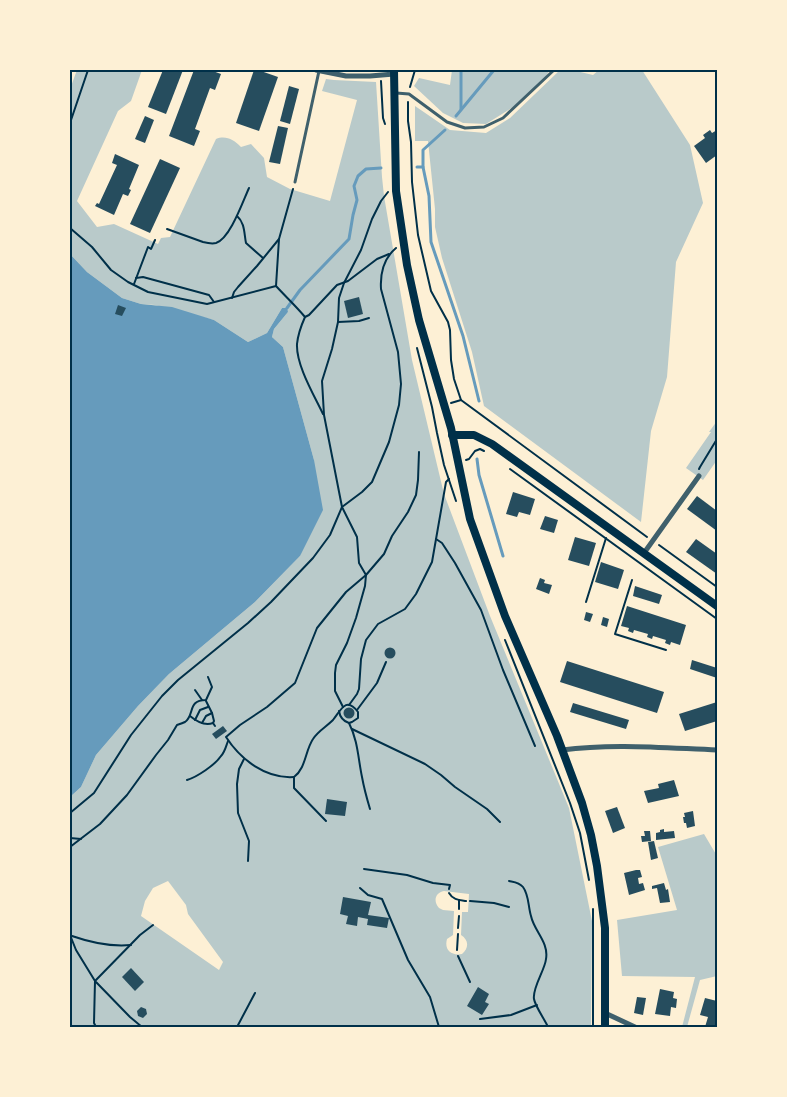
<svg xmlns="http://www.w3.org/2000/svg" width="787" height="1097" viewBox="0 0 787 1097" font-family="Commissioner,sans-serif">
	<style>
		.green { fill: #b9caca; fill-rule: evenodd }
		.water { fill: #669bbc }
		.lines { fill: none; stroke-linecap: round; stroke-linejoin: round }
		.stream { stroke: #669bbc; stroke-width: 3 }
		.building { fill: #264d5e }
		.path { stroke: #003049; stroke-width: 2 }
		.service { stroke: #3f606c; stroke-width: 3 }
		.minor { stroke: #3f606c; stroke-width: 5 }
		.secondary { stroke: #003049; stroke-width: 8 }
		.neatline { fill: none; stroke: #003049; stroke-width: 2 }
	</style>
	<rect width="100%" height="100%" fill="#fdf0d5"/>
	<g class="green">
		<path d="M77,70H142L131,101L118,111L77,201L97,227L114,224L158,244L161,238L170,237L216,139C226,135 234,140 241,147L251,144L264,158L267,177L290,189L330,201L357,100L322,91L326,79L334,80L376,82L382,177L384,196L412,360L444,494L490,616L569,808L592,921L591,1027H70V797L81,787L96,755L138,706L169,674L255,602L300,556L314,460L283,347L272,337L274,329L288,312L282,308L267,333L248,342L214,320L155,305L141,304L122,298L87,272L70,254V89ZM168,881L186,905L188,914L223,962L219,970L141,916L145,901L153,888ZM444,891L469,894L468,912H462L461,935C469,940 469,948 462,954C451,956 444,950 447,939L453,935L454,911L443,910L439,908C433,901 435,893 444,891Z"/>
		<polygon points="452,70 550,70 544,79 513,107 486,124 463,123 443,113 414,86 419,78 450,85"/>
		<polygon points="560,70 572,70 593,75 599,70 642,70 690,145 703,203 676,262 667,377 651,431 641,522 484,406 472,352 442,258 435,227 435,209 428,141 415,141 415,106 450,130 486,133 510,118"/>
		<polygon points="717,421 717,460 703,480 686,468 711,432 709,432"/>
		<polygon points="704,834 717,856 717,976 700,980 687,1027 682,1027 695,977 622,976 617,920 677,910 658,847"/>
	</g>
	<polygon class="water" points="70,254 87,272 122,298 141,304 172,307 214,320 248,342 267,333 282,308 287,308 288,312 274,329 272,337 283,347 314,460 323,510 300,556 255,602 169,674 138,706 96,755 81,787 70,797"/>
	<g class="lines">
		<g class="stream">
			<polyline points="461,70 461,109"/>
			<polyline points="456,116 494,70"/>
			<polyline points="417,167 423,167 423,150 445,130"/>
			<polyline points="423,167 429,196 431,242 463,336 479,401"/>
			<polyline points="287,308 300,290 349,239 353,215 357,200 354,186 358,176 366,169 381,168"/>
			<polyline points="477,459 479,475 503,556"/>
		</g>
	</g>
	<g class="building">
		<polygon points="163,70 183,70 166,114 148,107"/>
		<polygon points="194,70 210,70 221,74 215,90 210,88 195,129 200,131 194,146 169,136"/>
		<polygon points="254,70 258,70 278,77 259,131 236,123"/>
		<polygon points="289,86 299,89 290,124 280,121"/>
		<polygon points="145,116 154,120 145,143 135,139"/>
		<polygon points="278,126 288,128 280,164 269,162"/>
		<polygon points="710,130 712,133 717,130 717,155 706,163 694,146 705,138 703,135"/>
		<polygon points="115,154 139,165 129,189 131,190 128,196 123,194 114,215 95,206 97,203 99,204 117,165 112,163"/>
		<polygon points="160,159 180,168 150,233 130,224"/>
		<polygon points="359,297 363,314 348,318 344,301"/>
		<polygon points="118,305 126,308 122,316 115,314"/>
		<polygon points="513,492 535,499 530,515 519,512 517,517 506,514"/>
		<polygon points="697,496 717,511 717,531 687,509"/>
		<polygon points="545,516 558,520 554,533 540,529"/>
		<polygon points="575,537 596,543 589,566 568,560"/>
		<polygon points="696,539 717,554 717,574 686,552"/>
		<polygon points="601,562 624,570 618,589 595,582"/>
		<polygon points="540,578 545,580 544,583 552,585 549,594 536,589"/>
		<polygon points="635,586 662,595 659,604 633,596"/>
		<polygon points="627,606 686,625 680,645 671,642 670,645 665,643 666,640 653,636 652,639 647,637 648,634 634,630 633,633 628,631 629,628 621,626"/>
		<polygon points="586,612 593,614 590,622 584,620"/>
		<polygon points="603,617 609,619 607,627 601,625"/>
		<circle cx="390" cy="653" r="5.5"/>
		<polygon points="692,660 717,668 717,678 690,669"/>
		<polygon points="567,661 664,692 657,713 560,682"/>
		<polygon points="717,702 717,721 685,731 679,714"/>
		<polygon points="573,703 629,720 626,729 570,712"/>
		<circle cx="349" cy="713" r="5.5"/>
		<polygon points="223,726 227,731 216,739 212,734"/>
		<polygon points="674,780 679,796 648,803 644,791 659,788 658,784"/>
		<polygon points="327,799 347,802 345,816 325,814"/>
		<polygon points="617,807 625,828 613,833 605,811"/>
		<polygon points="693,811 695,826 687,828 686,823 684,823 683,817 685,817 684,813"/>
		<polygon points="664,829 664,832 674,831 675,838 656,840 656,833 660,832 660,830"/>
		<polygon points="644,831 650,831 651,841 642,842 641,836 645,836"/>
		<polygon points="654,841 658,858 651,860 648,842"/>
		<polygon points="636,870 640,870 642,877 638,878 639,884 643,883 645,890 629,895 624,873"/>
		<polygon points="664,883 666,890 668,889 670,902 660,903 657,888 652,889 652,886"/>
		<polygon points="343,897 371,902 368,915 389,918 387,928 367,925 368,919 358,917 357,926 346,924 348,916 340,914"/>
		<polygon points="131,968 144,982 135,991 122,977"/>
		<polygon points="478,987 489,994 485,1002 489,1004 482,1015 467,1006"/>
		<polygon points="660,989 674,992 673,998 677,999 676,1008 671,1007 670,1016 655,1014"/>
		<polygon points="637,997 646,998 643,1015 634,1013"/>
		<polygon points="705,998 717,1001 717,1027 705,1027 708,1017 700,1015"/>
		<polygon points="141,1007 146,1009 147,1014 143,1018 138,1016 137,1011"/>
	</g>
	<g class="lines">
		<g class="path">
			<polyline points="381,81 383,118 385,124"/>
			<polyline points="410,87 415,70"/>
			<polyline points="408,102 408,121 411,142 412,182 418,235 431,291 448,322 450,330 451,360 454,379 461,400 647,537"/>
			<polyline points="70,123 88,70"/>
			<path d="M237,216C245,223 244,233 246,243L263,258"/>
			<polyline points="70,228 92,247 111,270 128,282 148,292 207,304 276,286"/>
			<path d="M167,229L203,242C207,243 212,244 216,243C230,239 243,201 249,188"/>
			<path d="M279,239L276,286C286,297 296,306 305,317C301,326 298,334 297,344C296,365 314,395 323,414"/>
			<polyline points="136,278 143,277 209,295 214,302"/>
			<polyline points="134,284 148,247 151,249 155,240"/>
			<polyline points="232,298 234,292 238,287 257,266 279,239 293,189"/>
			<polyline points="305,317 309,315 337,285 348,281 377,259 389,254"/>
			<polyline points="338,322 359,321 369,318"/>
			<polyline points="417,348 432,407 437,433 444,465 456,501"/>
			<polyline points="451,403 461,400"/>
			<polyline points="466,460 469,459 475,451 480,449 484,451"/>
			<polyline points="510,469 717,619"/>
			<polyline points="699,469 700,467 717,439"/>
			<polyline points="436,539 442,543 455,563 481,610 503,670 535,746"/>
			<polyline points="659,545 717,587"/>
			<polyline points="632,580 615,634 666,650"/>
			<polyline points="586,602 606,538"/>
			<polyline points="505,640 570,803 580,833 589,880"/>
			<polyline points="195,690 202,700"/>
			<polyline points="206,701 212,713 214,721 213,723 215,726"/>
			<polyline points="349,705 357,694 359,689 361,659 366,640 378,624 405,609 416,594 432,562 446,482 449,479"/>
			<path d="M343,707L335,691V673L336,665L347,643L356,618L365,586L366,575L359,563L357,537L342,507L362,492L372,482L389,442L399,405L401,384L398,352L381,289C380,273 384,258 396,248"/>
			<polyline points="357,710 377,683 386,662"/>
			<path d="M339,711C340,718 343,721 349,723"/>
			<path d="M190,716C196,721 205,726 213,723"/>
			<polyline points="195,720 200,710 208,707"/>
			<polyline points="202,723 206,716 212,713"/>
			<polyline points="352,729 425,764 441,775 455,787 487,809 500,822"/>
			<polyline points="244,759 239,769 237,784 238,813 249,841 248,861"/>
			<path d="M294,777C266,779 241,760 226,737L240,725L267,707L295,683L317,628L346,592L366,575L384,554L392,536L408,512L416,495L418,480L419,452"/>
			<path d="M187,780C197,777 215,765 221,756C225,752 226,746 228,741"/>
			<polyline points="70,813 94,793 131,735 162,696 178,680 248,623 271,602 313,558 330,535 342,507 324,415 322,381 332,349 338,322 339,298 344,283 361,250 372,219 381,201 388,192"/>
			<path d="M326,821L294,788V777C306,768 305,751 313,739C318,731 326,727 333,720C341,710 346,696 358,712V718L352,722L349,723C358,741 358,758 362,777C364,788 367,799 370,809"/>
			<polyline points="70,838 81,839"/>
			<path d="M70,847L100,824L127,795L156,755L168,740L177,725C180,724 183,723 185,722C195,715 187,700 206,700L212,687L208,677"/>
			<polyline points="364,869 407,875 433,883 450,885 449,889"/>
			<path d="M509,881C514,882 519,882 523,887C529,895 528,906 531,916C534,931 549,942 546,959C545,970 532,988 534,999C535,1006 545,1020 548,1027"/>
			<polyline points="360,888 368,895 382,899 408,960 430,997 439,1027"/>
			<path d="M449,893C453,900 459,900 466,901"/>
			<polyline points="470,901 494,903 509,907"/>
			<polyline points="459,909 459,900"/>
			<polyline points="593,909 593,1027"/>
			<polyline points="458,928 459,916"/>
			<polyline points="70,935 76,950 95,981 94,1023 96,1027"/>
			<path d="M72,936C92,943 110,947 131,945"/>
			<polyline points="457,950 458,934"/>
			<polyline points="458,956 470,982"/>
			<polyline points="480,1019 511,1015 537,1005"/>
			<polyline points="142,1027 130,1017 95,981 140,935 153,925"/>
			<polyline points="237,1027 255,993"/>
		</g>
		<g class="service">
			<polyline points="396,93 409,94 447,122 465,128 484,127 503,118 554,70"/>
			<polyline points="295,182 319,71"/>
		</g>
		<g class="minor">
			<polyline points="316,70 346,76 370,76 394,74"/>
			<polyline points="644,553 699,476"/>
			<path d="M562,750C613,743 666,748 717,750"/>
			<polyline points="605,1013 635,1027"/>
		</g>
		<g class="secondary">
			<polyline points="394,70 396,191 407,265 419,320 451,428 470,519 505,616 557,736 582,803 591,835 597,866 605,928 605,1027"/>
			<polyline points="452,435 474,435 492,444 717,606"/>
		</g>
	</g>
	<rect width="787" height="1097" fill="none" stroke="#fdf0d5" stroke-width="142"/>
	<rect x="71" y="71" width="645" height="955" class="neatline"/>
</svg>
